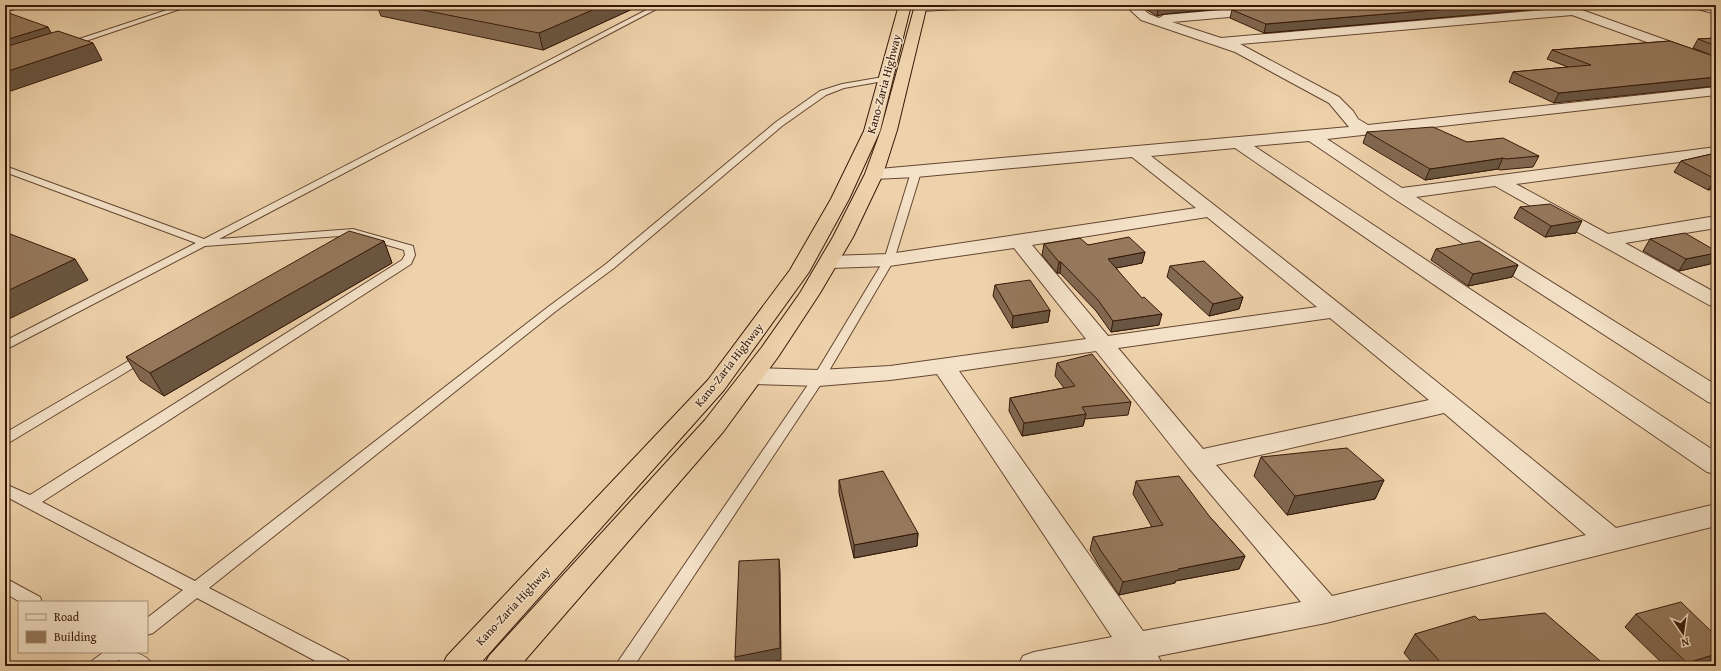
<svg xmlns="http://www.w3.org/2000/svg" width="1721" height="671" viewBox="0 0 1721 671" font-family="'Gentium Book Plus',serif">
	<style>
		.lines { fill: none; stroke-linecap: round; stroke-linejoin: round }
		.lane-casing { stroke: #654631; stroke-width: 2 }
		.street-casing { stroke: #654631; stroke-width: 2 }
		.highway-casing { stroke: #371808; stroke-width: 2 }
		.lane { fill: #f4e2c8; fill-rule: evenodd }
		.street { fill: #f4e2c8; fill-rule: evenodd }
		.highway { fill: #eed2ab; fill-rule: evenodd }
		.wall { fill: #816850; stroke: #371808 }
		.shaded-wall { fill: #695541; stroke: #371808 }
		.building { fill: #96795d; stroke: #371808 }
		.labels { text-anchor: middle; stroke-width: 3; stroke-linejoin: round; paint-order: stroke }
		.street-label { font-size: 12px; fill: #371808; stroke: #f4e2c8 }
	</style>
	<rect width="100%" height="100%" fill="#eed2ab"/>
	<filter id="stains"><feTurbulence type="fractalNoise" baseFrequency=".005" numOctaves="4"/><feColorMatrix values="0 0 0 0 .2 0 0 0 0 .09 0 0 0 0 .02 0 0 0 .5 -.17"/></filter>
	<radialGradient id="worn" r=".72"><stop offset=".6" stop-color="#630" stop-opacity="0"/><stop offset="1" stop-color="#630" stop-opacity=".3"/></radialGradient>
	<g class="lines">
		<g class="lane-casing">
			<g id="lane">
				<polygon points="17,5 28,5 5,12 5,8"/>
				<polygon points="182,5 192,5 71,46 68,46 64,44"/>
				<polygon points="656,5 664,5 219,239 353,229 413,246 415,255 411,264 42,502 195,581 548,307 606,264 776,122 820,91 842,84 889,76 889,80 844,88 826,95 782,126 614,268 556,311 209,588 348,660 351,666 325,666 197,598 153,633 147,635 147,618 183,590 5,496 5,484 30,495 402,260 405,255 404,250 353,235 205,246 5,350 5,341 196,243 5,172 5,166 204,239"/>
				<polygon points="916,169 921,172 894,260 823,381 634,666 615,666 814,376 884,260 911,172"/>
				<polygon points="144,352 148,353 150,356 148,359 10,442 5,444 5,433"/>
				<polygon points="5,578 40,597 42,602 20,602 5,593"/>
				<path d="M104,652C120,652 144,648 153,666H128L119,660L112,666H90L93,660Z"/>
			</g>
		</g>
		<g class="street-casing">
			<g id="street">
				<polygon points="916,5 964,5 962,8 958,9 921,11 917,10 915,7"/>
				<path d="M1125,5H1138L1149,14L1159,18L1164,15L1280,5H1327L1325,8L1321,9L1172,22L1221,38L1556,9L1554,5H1568L1716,58V67L1572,15L1240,44L1339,97L1353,111L1358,119L1368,125L1716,87V95L1327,139L1402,188L1716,147V157L1516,184L1608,234L1716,216V228L1625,243L1716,293V307L1709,305L1495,186L1416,197L1716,385V404L1708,402L1393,198L1309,141L1254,146L1716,452V474L1707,472L1235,148L1151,156C1308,277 1463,402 1616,528L1716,504V526L1326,623L1158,656L1163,666H1130L1127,662L1107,666H1018L1023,656L1034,652L1112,637L937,374L890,380L819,386L752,384L744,381L740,376L744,371L752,368L819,370L890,366L1086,339L1014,248L889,266L830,268L823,266L820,262L823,258L830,256L889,254L1196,208L1132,157L916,177L874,179L868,178L865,174L868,170L1349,127L1329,103L1235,52L1141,20ZM1207,217L1317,307L1108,336L1032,245ZM1330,318L1429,400L1203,449L1118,348ZM1096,351L1188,467L1301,602L1143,631L959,371ZM1444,413L1586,535L1332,596L1216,465Z"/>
				<polygon points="1692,5 1716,6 1716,14 1694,8"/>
			</g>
		</g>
		<g class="highway-casing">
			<g id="highway">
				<polygon points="899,5 911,5 880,131 849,199 809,272 724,390 478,666 442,666 447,656 708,380 790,270 831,199 864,131"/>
				<polygon points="915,5 927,5 897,130 883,174 853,237 820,293 778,357 723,432 520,666 484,666 489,656 705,420 762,347 800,293 833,237 865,174 881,130"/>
			</g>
		</g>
		<use href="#lane" class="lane"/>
		<use href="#street" class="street"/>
		<use href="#highway" class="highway"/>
	</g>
	<g class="wall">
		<polygon points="377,5 639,5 639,6 543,50 381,16"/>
		<polygon points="1139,5 1263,5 1164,14 1157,16"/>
		<polygon points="1300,5 1552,5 1551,8 1264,33 1230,18 1232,10"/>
		<polygon points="1716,38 1716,57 1693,48 1698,39"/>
		<polygon points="1670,41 1554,103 1509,82 1513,72 1568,67 1547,59 1552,50"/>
		<polygon points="1367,132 1467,142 1539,156 1533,167 1500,170 1498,169 1425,180 1363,143"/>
		<polygon points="1716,153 1716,188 1708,190 1674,172 1681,161"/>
		<polygon points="1520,207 1576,233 1545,237 1514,218"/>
		<polygon points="1650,239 1716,251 1716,256 1710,264 1679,271 1643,251"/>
		<polygon points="384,241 392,263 164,396 140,380 126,357"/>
		<polygon points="1044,244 1088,245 1145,252 1142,263 1116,268 1159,325 1111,332 1096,311 1060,273 1057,273 1042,255"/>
		<polygon points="1436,249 1518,265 1512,277 1468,286 1431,260"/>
		<polygon points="1170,266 1243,297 1239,309 1209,316 1167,277"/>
		<polygon points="995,285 1050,310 1048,322 1012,328 993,296"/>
		<polygon points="1057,363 1131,402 1128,415 1085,419 1083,426 1022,436 1009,411 1010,398 1064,388 1055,376"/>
		<polygon points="1261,457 1384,480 1375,499 1287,515 1254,476"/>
		<polygon points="839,480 918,533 917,546 854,558 839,493"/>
		<polygon points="1136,481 1210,517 1245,556 1239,569 1175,581 1175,583 1119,595 1098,564 1090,550 1093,537 1152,527 1133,494"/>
		<polygon points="1636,614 1716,636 1716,662 1705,666 1665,666 1625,627"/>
		<polygon points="1479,620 1606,666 1415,666 1404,653 1415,634"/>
	</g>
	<g class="shaded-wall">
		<polygon points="604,5 639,5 639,6 543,50 539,33"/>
		<polygon points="1186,5 1263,5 1164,14 1157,16 1158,9 1165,7"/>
		<polygon points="1493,5 1552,5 1551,8 1264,33 1266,24"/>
		<polygon points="48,27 57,44 5,60 5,40"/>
		<polygon points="93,43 102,60 5,93 5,72"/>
		<polygon points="1716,77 1716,86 1554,103 1559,93"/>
		<polygon points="1503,158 1498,169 1425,180 1430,169"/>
		<polygon points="1715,179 1716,179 1716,188 1708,190"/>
		<polygon points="1582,221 1576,233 1545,237 1551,226"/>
		<polygon points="384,241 392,263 164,396 150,373"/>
		<polygon points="1145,252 1142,263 1106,270 1108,259"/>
		<polygon points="1716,253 1716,256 1710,264 1679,271 1686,259"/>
		<polygon points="75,259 88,280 5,321 5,292"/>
		<polygon points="1059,262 1061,262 1060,273 1057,273"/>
		<polygon points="1518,265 1512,277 1468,286 1473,274"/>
		<polygon points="1243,297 1239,309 1209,316 1213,304"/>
		<polygon points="1050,310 1048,322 1012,328 1013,316"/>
		<polygon points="1162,314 1159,325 1111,332 1113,321"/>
		<polygon points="1086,414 1083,426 1022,436 1024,423"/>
		<polygon points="1384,480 1375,499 1287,515 1295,496"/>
		<polygon points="918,533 917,546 854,558 854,545"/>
		<polygon points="1245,556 1239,569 1175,581 1175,583 1119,595 1123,582 1178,569"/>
		<polygon points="779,559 780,572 781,660 754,666 736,666 735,657"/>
		<polygon points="1716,654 1716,662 1705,666 1684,666 1687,663"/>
	</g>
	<g class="building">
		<polygon points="397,5 604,5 539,33"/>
		<polygon points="1152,5 1186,5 1165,7 1158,9"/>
		<polygon points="1300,5 1493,5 1266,24 1232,10"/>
		<polygon points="9,13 48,27 5,40 5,14"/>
		<polygon points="58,31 93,43 5,72 5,47"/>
		<polygon points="1716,38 1716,46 1698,39"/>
		<polygon points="1670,41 1716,57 1716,77 1559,93 1513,72 1591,65 1552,50"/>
		<polygon points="1433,127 1467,142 1503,138 1539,156 1506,159 1503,158 1430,169 1367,132"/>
		<polygon points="1716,153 1716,179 1715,179 1681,161"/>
		<polygon points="1550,204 1582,221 1551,226 1520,207"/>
		<polygon points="349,231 384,241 150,373 126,357"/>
		<polygon points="5,232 75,259 5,292"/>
		<polygon points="1685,233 1716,251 1716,253 1686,259 1650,239"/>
		<polygon points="1129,237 1145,252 1108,259 1142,298 1144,297 1162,314 1113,321 1098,300 1061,262 1059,262 1044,244 1080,238 1088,245"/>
		<polygon points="1479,241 1518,265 1473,274 1436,249"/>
		<polygon points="1204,261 1243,297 1213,304 1170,266"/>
		<polygon points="1030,280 1050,310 1013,316 995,285"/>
		<polygon points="1092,354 1131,402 1082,407 1086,414 1024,423 1010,398 1075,386 1057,363"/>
		<polygon points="1347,448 1384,480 1295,496 1261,457"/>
		<polygon points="883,471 918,533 854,545 839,480"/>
		<polygon points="1179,476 1210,517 1245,556 1178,569 1179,570 1123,582 1101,551 1093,537 1163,525 1136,481"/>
		<polygon points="779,559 780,648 735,657 739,561"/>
		<polygon points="1681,602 1716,636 1716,654 1687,663 1636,614"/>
		<polygon points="1545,613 1606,666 1444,666 1415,634 1475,616 1479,620"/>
	</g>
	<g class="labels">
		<g class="street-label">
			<text transform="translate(884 84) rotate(-75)" y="4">Kano-Zaria Highway</text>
			<text transform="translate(729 365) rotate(-52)" y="4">Kano-Zaria Highway</text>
			<text transform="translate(513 606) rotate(-47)" y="4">Kano-Zaria Highway</text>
		</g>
	</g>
	<rect width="1721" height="671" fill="none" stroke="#eed2ab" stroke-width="20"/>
	<rect x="6" y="6" width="1709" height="659" fill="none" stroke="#371808" stroke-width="2"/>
	<rect x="10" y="10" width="1701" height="651" fill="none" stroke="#371808"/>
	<rect x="18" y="601" width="130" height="52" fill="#f4e2c8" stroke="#a8917b"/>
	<rect x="26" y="614" width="20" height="6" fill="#f4e2c8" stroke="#a8917b"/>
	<text x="54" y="621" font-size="12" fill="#371808">Road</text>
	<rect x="26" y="631" width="20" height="12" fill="#96795d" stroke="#a8917b"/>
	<text x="54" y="641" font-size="12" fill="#371808">Building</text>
	<g transform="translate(1683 633) rotate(167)" stroke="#f4e2c8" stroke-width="3" paint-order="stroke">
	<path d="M0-3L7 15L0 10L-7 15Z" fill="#371808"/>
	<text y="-6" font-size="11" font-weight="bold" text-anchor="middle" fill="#371808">N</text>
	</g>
	<rect width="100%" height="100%" filter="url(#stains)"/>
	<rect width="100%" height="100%" fill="url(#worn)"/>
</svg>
